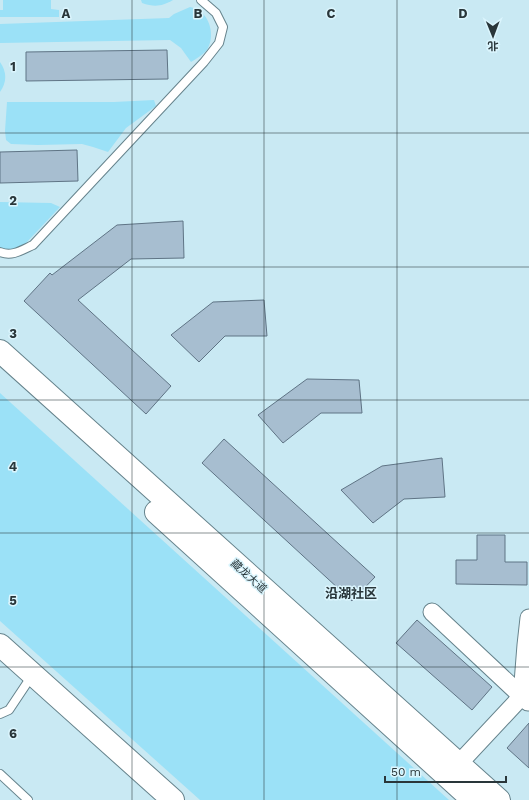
<svg xmlns="http://www.w3.org/2000/svg" width="529" height="800" viewBox="0 0 529 800" font-family="'Work Sans','Noto Sans SC',sans-serif">
	<style>
		.grass { fill: #9be1f7 }
		.building { fill: #a7bed0; stroke: #5f7485 }
		.lines { fill: none; stroke-linecap: round; stroke-linejoin: round }
		.lane-casing { stroke: #66838c; stroke-width: 10 }
		.street-casing { stroke: #66838c; stroke-width: 19 }
		.secondary-casing { stroke: #66838c; stroke-width: 24 }
		.lane { stroke: #fff; stroke-width: 8 }
		.street { stroke: #fff; stroke-width: 17 }
		.secondary { stroke: #fff; stroke-width: 22 }
		.grid { fill: none; stroke: #29363a; stroke-width: 1; stroke-opacity: 0.55 }
		.labels { text-anchor: middle; stroke-width: 3; stroke-linejoin: round; paint-order: stroke }
		.street-label { font-size: 11px; fill: #29363a; stroke: #dbf5fd }
		.quarter-label { font-size: 13px; font-weight: bold; fill: #29363a; stroke: #dbf5fd }
		.grid-label { font-size: 13px; text-anchor: middle; font-weight: bold; fill: #29363a; stroke: #dbf5fd; stroke-width: 3; stroke-linejoin: round; paint-order: stroke }
	</style>
	<rect width="100%" height="100%" fill="#c9e9f3"/>
	<g class="grass">
		<polygon points="3,0 51,0 51,9 59,10 59,17 0,17 0,10 3,10"/>
		<path d="M141,0H173C161,7 154,7 142,3Z"/>
		<path d="M190,7C194,8 198,9 201,12C211,20 214,37 208,48C206,53 196,59 191,62L181,48L170,40L0,43V24L169,18L174,14Z"/>
		<path d="M0,62C7,72 7,82 0,92Z"/>
		<polygon points="154,100 156,106 126,128 108,152 93,147 82,144 38,145 11,144 6,140 5,131 7,102 114,102"/>
		<path d="M0,202L51,203L60,207L26,243C17,249 10,251 0,248Z"/>
		<polygon points="0,393 449,800 200,800 0,621"/>
	</g>
	<g class="building">
		<polygon points="167,50 168,79 26,81 26,52"/>
		<polygon points="77,150 78,181 0,183 0,152"/>
		<polygon points="183,221 184,258 131,259 78,300 171,386 146,414 24,301 50,273 52,275 117,225"/>
		<polygon points="264,300 267,336 225,336 199,362 171,335 213,302"/>
		<polygon points="307,379 359,380 362,413 321,413 283,443 258,415"/>
		<polygon points="224,439 375,577 352,601 202,463"/>
		<polygon points="442,458 445,497 404,499 373,523 341,490 382,466"/>
		<polygon points="477,535 505,535 505,562 527,562 527,585 456,584 456,560 477,560"/>
		<polygon points="417,620 492,687 472,710 396,643"/>
		<polygon points="529,723 529,768 507,748"/>
	</g>
	<g class="lines">
		<g class="lane-casing">
			<g id="lane">
				<path d="M0,252C12,257 22,250 33,245L204,62L219,43L223,27L216,13L201,0"/>
				<polyline points="0,714 9,710 27,683"/>
				<polyline points="0,774 28,800"/>
			</g>
		</g>
		<g class="street-casing">
			<g id="street">
				<polyline points="432,612 528,702"/>
				<polyline points="451,772 522,696 526,645 529,618"/>
			</g>
		</g>
		<g class="secondary-casing">
			<g id="secondary">
				<polyline points="0,351 499,800"/>
				<polyline points="156,512 473,800"/>
				<polyline points="0,645 173,800"/>
			</g>
		</g>
		<use href="#lane" class="lane"/>
		<use href="#street" class="street"/>
		<use href="#secondary" class="secondary"/>
	</g>
	<path class="grid" d="M132,0V800M264,0V800M397,0V800M0,133H529M0,267H529M0,400H529M0,533H529M0,667H529"/>
	<g class="labels">
		<g class="street-label">
			<text transform="translate(249 576) rotate(42)" y="4">藏龙大道</text>
		</g>
		<g class="quarter-label">
			<text x="351" y="598">沿湖社区</text>
		</g>
	</g>
	<g class="grid-label">
		<text x="66" y="18">A</text>
		<text x="198" y="18">B</text>
		<text x="331" y="18">C</text>
		<text x="463" y="18">D</text>
		<text x="13" y="71">1</text>
		<text x="13" y="205">2</text>
		<text x="13" y="338">3</text>
		<text x="13" y="471">4</text>
		<text x="13" y="605">5</text>
		<text x="13" y="738">6</text>
	</g>
	<g transform="translate(493 36) rotate(179)" stroke="#dbf5fd" stroke-width="3" paint-order="stroke">
	<path d="M0-3L7 15L0 10L-7 15Z" fill="#29363a"/>
	<text y="-6" font-size="11" font-weight="bold" text-anchor="middle" fill="#29363a">北</text>
	</g>
	<path d="M385 776v6h121v-6" fill="none" stroke="#29363a" stroke-width="2"/>
	<text x="391" y="776" font-size="12" fill="#29363a" stroke="#dbf5fd" stroke-width="3" paint-order="stroke">50 m</text>
</svg>
